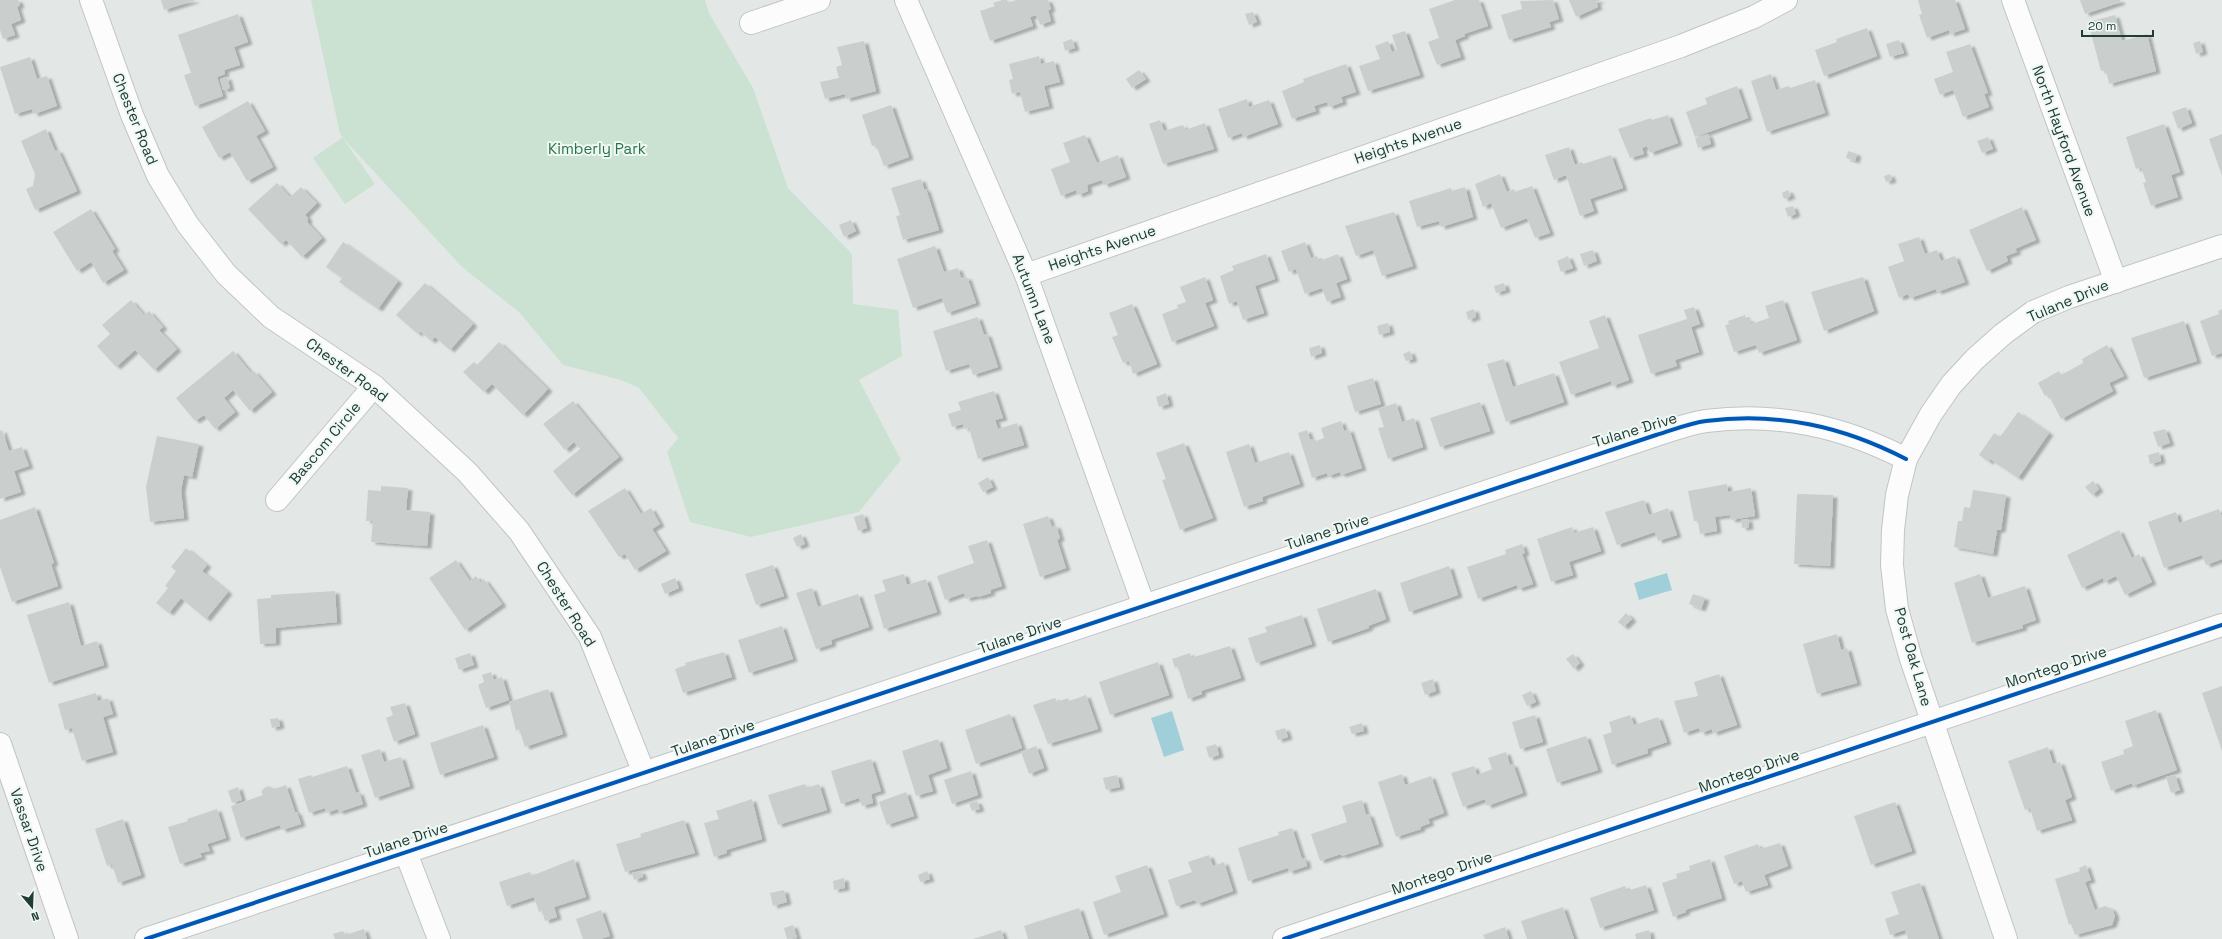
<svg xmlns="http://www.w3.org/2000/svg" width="2222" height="939" viewBox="0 0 2222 939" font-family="'Space Grotesk',sans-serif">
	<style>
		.green { fill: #cbe2d3 }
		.water { fill: #a1cfd9 }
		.building { fill: #cacfcd; filter: url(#shadow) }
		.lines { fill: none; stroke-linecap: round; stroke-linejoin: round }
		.minor-casing { stroke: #c0c5c3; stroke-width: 24 }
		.minor { stroke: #fbfcfb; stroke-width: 22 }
		.cycleway-casing { stroke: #f0f8f4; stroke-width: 6 }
		.cycleway { stroke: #0057b8; stroke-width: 4 }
		.labels { text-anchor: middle; stroke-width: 4; stroke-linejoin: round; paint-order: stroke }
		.street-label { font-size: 15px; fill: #203c36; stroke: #f0f8f4 }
		.park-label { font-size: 15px; fill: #297448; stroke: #f0f8f4 }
	</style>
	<defs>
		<filter id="shadow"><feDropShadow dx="4.5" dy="2.5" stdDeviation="1" flood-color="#0004"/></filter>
	</defs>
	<rect width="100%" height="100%" fill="#e3e8e6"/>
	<polygon class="green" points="311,0 705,0 709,13 753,88 788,188 852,254 853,304 898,310 902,356 859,380 901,460 859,512 751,537 690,522 667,452 678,438 639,388 621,380 563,365 519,312 462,267 343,138 375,184 345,204 313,158 343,137 340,134"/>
	<g class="water">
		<polygon points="1667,573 1672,590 1639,600 1634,583"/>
		<polygon points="1172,711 1184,750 1164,757 1151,718"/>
	</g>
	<g class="building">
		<polygon points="0,0 18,0 20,5 17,7 21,20 11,24 15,35 3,39 0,30"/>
		<polygon points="161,0 196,0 164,10"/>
		<polygon points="1002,0 1007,0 1008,3 1016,0 1048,0 1051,9 1048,10 1051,21 1040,25 1036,15 1030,17 1033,26 990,41 980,11 995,6 993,3"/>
		<polygon points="1455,0 1479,0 1488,26 1464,34 1465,36 1455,40 1461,57 1437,65 1428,42 1439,38 1429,9"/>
		<polygon points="1553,0 1559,19 1549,22 1551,27 1509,40 1501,15 1522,9 1520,1"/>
		<polygon points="1569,0 1601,0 1596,2 1598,7 1576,17"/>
		<polygon points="1918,0 1955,0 1965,29 1950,34 1949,30 1927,38 1919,15 1922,14"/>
		<polygon points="2080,0 2120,0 2121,2 2085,14"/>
		<polygon points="1253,12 1257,22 1249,25 1245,14"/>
		<polygon points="238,14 248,42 234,47 240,65 224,70 225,74 217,77 223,96 195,106 184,75 191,73 178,35"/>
		<polygon points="2115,15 2122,41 2147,34 2156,71 2109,84 2106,70 2101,71 2088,22"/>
		<polygon points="1867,28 1877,56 1824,76 1815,50 1837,42 1836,39"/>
		<polygon points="1405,31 1420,75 1368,91 1359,66 1380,59 1375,46 1388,41 1392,52 1397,50 1392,35"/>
		<polygon points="1072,39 1075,48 1065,51 1063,42"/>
		<polygon points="1899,40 1904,53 1890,57 1886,44"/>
		<polygon points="864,41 876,91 846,99 845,94 825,99 820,82 839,78 836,67 842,65 837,47"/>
		<polygon points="2200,41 2203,52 2196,54 2193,43"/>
		<polygon points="1970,44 1988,93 1984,94 1989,107 1963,117 1953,90 1940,95 1934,79 1953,72 1946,52"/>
		<polygon points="1039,56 1041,64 1054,61 1060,82 1044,86 1049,106 1025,112 1020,92 1012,94 1009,80 1013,79 1009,64"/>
		<polygon points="30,57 37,79 47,76 57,106 34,114 32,109 15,114 0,67"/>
		<polygon points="1346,64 1356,92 1341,97 1343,102 1329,107 1327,102 1314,106 1316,111 1292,119 1282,91 1304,82 1303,79"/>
		<polygon points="1139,70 1146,79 1132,88 1126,79"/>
		<polygon points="1771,74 1776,90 1789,86 1790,88 1815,80 1825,113 1767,132 1751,81"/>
		<polygon points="227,77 230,88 223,90 220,79"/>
		<polygon points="1737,86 1748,118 1695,137 1686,112 1707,104 1705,98"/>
		<polygon points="1247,99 1249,107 1269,100 1278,124 1243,137 1242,133 1228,138 1218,109"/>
		<polygon points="248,101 265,131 256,136 273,167 247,181 230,152 219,158 202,127"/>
		<polygon points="891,105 909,157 884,166 876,145 872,146 862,115"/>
		<polygon points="2186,107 2192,123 2178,129 2172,112"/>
		<polygon points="1668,115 1678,143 1650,153 1647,146 1642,148 1644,154 1630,158 1618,129 1651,118 1652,120"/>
		<polygon points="1160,120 1164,131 1183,125 1185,130 1205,123 1214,149 1163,164 1149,124"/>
		<polygon points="2164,124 2180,172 2171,175 2178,197 2151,206 2143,183 2146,182 2141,167 2136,169 2126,137"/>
		<polygon points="46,129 55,151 58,150 77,191 35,210 26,189 33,186 35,174 21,141"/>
		<polygon points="1708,134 1711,144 1698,148 1695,138"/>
		<polygon points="2222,134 2222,176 2209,139"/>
		<polygon points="1085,135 1097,163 1118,155 1126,177 1104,185 1102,180 1087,185 1088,191 1078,195 1076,190 1061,196 1051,169 1070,162 1063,143"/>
		<polygon points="1988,137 1993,149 1982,153 1977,141"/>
		<polygon points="1569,147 1575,165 1582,162 1583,164 1611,155 1623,188 1590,199 1594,211 1580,216 1566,175 1554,180 1545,155"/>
		<polygon points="1848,151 1857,154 1855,161 1846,158"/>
		<polygon points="1500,174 1507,192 1514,189 1515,192 1532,186 1550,233 1535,238 1527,218 1501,228 1491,203 1483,207 1475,184"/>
		<polygon points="1890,174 1892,180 1886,182 1884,176"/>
		<polygon points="921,179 924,189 926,189 939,230 903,240 896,216 900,215 891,188"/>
		<polygon points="277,183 290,197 301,187 317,203 305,215 308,218 307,222 322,238 302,257 286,240 281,244 248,209"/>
		<polygon points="1465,187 1473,217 1441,227 1439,221 1417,227 1409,201 1451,188 1452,191"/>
		<polygon points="1788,190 1791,196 1784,199 1782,193"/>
		<polygon points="1793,206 1796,214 1788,217 1785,208"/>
		<polygon points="2022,207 2036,240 2015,249 2017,252 2006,256 2008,261 1987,271 1969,230"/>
		<polygon points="91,209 115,249 112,251 124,270 103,283 91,262 77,271 53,232"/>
		<polygon points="1394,212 1413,266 1382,276 1373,250 1356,256 1345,226"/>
		<polygon points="851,220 856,231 844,237 839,225"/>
		<polygon points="1919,237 1925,254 1937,250 1941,261 1955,256 1965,282 1937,292 1936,289 1910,298 1908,294 1899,298 1888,267 1904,261 1898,244"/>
		<polygon points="343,242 398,281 378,309 339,282 342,278 326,267"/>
		<polygon points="1305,242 1311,258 1317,256 1319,261 1338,254 1347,279 1336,283 1341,297 1327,302 1322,288 1305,294 1296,269 1289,272 1281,251"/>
		<polygon points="935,246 944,272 958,268 961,278 967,277 976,303 947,313 942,298 913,308 897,259"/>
		<polygon points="1593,250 1597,261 1584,266 1580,254"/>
		<polygon points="1266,254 1275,279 1255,286 1264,313 1243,320 1237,301 1229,304 1220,276 1234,270 1232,266"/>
		<polygon points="1568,256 1573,268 1561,272 1557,261"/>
		<polygon points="1205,277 1213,300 1205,303 1214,326 1172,342 1162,314 1178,308 1177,305 1186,302 1180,287"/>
		<polygon points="1863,277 1874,311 1824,331 1811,292"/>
		<polygon points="425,283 473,324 450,350 435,337 431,341 420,331 418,334 396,315"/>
		<polygon points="1504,283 1506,290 1496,293 1494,286"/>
		<polygon points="131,300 144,315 149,311 163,327 159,330 177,349 154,370 135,350 116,367 97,346 110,334 102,325"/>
		<polygon points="1783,300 1797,340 1759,353 1756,345 1734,352 1725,325 1729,324 1728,321 1745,315 1746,320 1749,319 1751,324 1769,318 1765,306"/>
		<polygon points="1132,304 1157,364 1133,374 1129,361 1123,363 1112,337 1118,335 1109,313"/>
		<polygon points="1694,307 1700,324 1691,327 1699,352 1675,360 1677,366 1651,374 1638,335 1687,319 1684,310"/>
		<polygon points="1474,309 1476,317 1468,320 1466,312"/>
		<polygon points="2222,309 2222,353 2212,356 2200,321 2219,314 2218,311"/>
		<polygon points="1605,315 1629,380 1612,386 1611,381 1571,395 1559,362 1599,348 1589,321"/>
		<polygon points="978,317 984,335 987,334 998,367 973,375 969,364 946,371 933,331"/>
		<polygon points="2184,321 2197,361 2144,378 2131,338"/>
		<polygon points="1388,323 1390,332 1379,335 1377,326"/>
		<polygon points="499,342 548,389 523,415 492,384 484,392 463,372 474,362 477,365"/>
		<polygon points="1320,345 1322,353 1311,357 1309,348"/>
		<polygon points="2107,345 2124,376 2109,383 2113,391 2061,419 2048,394 2045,396 2038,383 2059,371 2061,375 2083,363 2082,359"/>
		<polygon points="233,351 251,373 254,371 272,392 250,411 233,390 224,398 235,412 215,429 204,415 195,421 176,398"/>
		<polygon points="1410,351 1413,359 1406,361 1403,354"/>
		<polygon points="1504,359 1513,387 1554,373 1564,402 1506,422 1487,364"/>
		<polygon points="1373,378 1381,404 1355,412 1347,386"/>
		<polygon points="994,391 1003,418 995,420 998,429 1017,423 1024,445 978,459 969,428 964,429 963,424 952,427 948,414 961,410 958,402"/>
		<polygon points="1166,393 1169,404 1159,407 1156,397"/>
		<polygon points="573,401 619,457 572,495 553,471 580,449 574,442 565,450 543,424"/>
		<polygon points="1480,402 1490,431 1440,447 1430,418"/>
		<polygon points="1396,403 1402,422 1414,418 1423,447 1388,459 1378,428 1384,427 1378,409"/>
		<polygon points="2018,412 2049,433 2018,478 1990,459 1989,462 1979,455 1994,433 2000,437"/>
		<polygon points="1341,421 1344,431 1349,429 1362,468 1341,475 1340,472 1328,476 1327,473 1312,478 1298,433 1307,430 1310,439 1313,439 1314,442 1324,438 1321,428"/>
		<polygon points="2165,429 2170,443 2158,447 2153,432"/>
		<polygon points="2,430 9,451 22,447 29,466 14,471 21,492 0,499 0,431"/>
		<polygon points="157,436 199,444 192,477 184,475 181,490 184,518 150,522 146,487"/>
		<polygon points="1184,443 1213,518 1180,530 1162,480 1166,479 1156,453"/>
		<polygon points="1249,444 1255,463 1289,452 1300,484 1262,497 1263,501 1244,507 1226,452"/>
		<polygon points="2159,452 2161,461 2150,464 2148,455"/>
		<polygon points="988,477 993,487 983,492 978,483"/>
		<polygon points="2093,481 2099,489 2092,495 2085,487"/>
		<polygon points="1727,484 1728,492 1751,488 1755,516 1731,520 1730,515 1715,517 1717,531 1700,534 1698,521 1694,521 1688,491"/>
		<polygon points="381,486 408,488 406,510 430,512 427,546 371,542 373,521 366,521 368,490 381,491"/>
		<polygon points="625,488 641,514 651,508 660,524 652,529 666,551 635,570 625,554 619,557 588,511"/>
		<polygon points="1973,490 2006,495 2001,530 1997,530 1993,554 1954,547 1958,521 1962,521 1964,507 1970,508"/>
		<polygon points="1797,494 1833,495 1830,566 1794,564"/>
		<polygon points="1644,500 1649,515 1668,508 1677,535 1658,541 1655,532 1617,545 1605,512"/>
		<polygon points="35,507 54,563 51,564 58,586 12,602 0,567 0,520"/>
		<polygon points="2219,509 2222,517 2222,559 2206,565 2202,555 2164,568 2148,522 2176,512 2179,523"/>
		<polygon points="863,514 867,528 858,531 854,517"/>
		<polygon points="1048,516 1052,527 1056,525 1060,538 1057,540 1066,568 1040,577 1023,524"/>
		<polygon points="1748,519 1749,527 1742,528 1741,520"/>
		<polygon points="1572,527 1574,533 1593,527 1601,551 1569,562 1573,575 1551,582 1537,539"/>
		<polygon points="2119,530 2132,558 2139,554 2152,582 2125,595 2116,576 2104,582 2103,578 2082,588 2067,555"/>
		<polygon points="801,534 805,544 797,547 793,538"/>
		<polygon points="987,540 1002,586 990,590 991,593 978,597 977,596 966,599 964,593 945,600 937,576 974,563 968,546"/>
		<polygon points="1522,544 1525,553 1522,554 1533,584 1518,589 1517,585 1478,599 1467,567 1506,554 1505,550"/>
		<polygon points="186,548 207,565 202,571 228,592 206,619 181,598 169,613 156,603 168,588 165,586 176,571 171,567"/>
		<polygon points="456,560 470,581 476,576 481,583 484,579 502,604 465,630 429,578"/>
		<polygon points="773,565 784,596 756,605 745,574"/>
		<polygon points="1449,566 1458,595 1409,612 1400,583"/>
		<polygon points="904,574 907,585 926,579 937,612 884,629 874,595 886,591 882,580"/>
		<polygon points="1980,574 1988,598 2025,586 2036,620 2022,625 2023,628 1972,643 1954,583"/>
		<polygon points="675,578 679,588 665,594 661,584"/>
		<polygon points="812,588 818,607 858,594 869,627 831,640 832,644 816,649 796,593"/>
		<polygon points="1376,589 1386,619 1368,626 1369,628 1328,642 1317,609"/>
		<polygon points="335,591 337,622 276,628 276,643 260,644 257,599 271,598 271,595"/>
		<polygon points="1693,594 1705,598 1701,609 1689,604"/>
		<polygon points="69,602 81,646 97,641 104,665 49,683 27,615"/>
		<polygon points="1626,613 1632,619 1624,627 1618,622"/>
		<polygon points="1302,615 1312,644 1256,663 1248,638 1267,632 1265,627"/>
		<polygon points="782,626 793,659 749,673 738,640"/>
		<polygon points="1837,634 1841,650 1847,648 1857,683 1817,694 1803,644"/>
		<polygon points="1230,646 1241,678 1201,691 1202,694 1188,699 1178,667 1175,668 1172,659 1190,653 1191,658"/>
		<polygon points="724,652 732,677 683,693 675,669 686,665 685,663"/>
		<polygon points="470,653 474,665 459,670 455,658"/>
		<polygon points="1573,654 1580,663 1574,669 1566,659"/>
		<polygon points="1158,662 1169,695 1110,715 1099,682"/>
		<polygon points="491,672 494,680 502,677 509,700 486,708 478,685 484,682 482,675"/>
		<polygon points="1719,674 1737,725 1713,733 1712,729 1701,733 1699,728 1684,733 1674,701 1698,696 1694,682"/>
		<polygon points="1433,679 1436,691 1425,695 1421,683"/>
		<polygon points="2222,686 2222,751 2202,693"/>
		<polygon points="548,689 563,734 525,747 519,729 516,731 509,702"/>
		<polygon points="1531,691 1536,702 1527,706 1522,695"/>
		<polygon points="96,693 98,701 108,698 113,714 103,717 113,752 82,761 72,728 65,730 58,704"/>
		<polygon points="1086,695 1098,729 1048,744 1033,705 1055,698 1057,702 1068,698 1069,701"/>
		<polygon points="405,703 415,734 394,742 386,718 393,715 390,707"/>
		<polygon points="2156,710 2177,770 2132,786 2132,783 2111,791 2101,762 2124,754 2123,750 2133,746 2125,721"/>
		<polygon points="1010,714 1022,748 976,764 965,730"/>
		<polygon points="1535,715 1543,742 1520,749 1512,722"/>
		<polygon points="1630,715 1634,725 1658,717 1667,742 1647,749 1648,753 1612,765 1603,735 1612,732 1609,722"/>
		<polygon points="278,718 280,726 272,728 270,719"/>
		<polygon points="1362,723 1364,731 1352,734 1349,727"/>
		<polygon points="483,725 494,757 440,775 430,743"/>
		<polygon points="1285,728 1288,737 1278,740 1275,731"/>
		<polygon points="1586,736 1598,770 1557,783 1546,749"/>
		<polygon points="938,739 947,768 928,775 933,791 916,796 902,751"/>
		<polygon points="1216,744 1219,755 1209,758 1206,747"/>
		<polygon points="1036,746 1044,768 1029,774 1021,752"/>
		<polygon points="2048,747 2053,764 2060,762 2072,797 2065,800 2072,820 2037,831 2030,808 2025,810 2008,761"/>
		<polygon points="380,749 384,762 401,757 410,786 375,798 361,755"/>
		<polygon points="1506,752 1510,765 1513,764 1523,793 1487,806 1485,799 1463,807 1451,773 1474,766 1477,775 1492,769 1488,758"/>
		<polygon points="871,759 881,791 871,794 873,803 862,806 859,798 841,804 831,771"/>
		<polygon points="347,766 356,793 359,792 363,804 339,812 338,809 326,813 325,808 309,813 298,779 311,775 312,777"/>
		<polygon points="971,771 978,795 952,804 944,780"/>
		<polygon points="1402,774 1405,785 1431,776 1444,813 1428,819 1430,823 1420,827 1421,829 1396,837 1378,782"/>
		<polygon points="1117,775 1120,787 1106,790 1103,778"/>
		<polygon points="2175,775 2180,790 2171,793 2166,777"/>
		<polygon points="805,784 807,788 819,784 827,810 778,825 768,795"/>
		<polygon points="286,785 295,812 297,812 301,824 282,830 280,825 241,838 231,806 263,795 261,792 264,788 269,786 274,789"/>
		<polygon points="238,787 242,800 232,803 228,791"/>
		<polygon points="906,792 914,816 887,825 879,802"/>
		<polygon points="752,799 762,839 726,850 727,853 714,857 704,823 719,819 716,811"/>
		<polygon points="1362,800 1366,815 1369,814 1379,844 1342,856 1341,854 1320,861 1311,834 1347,822 1342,806"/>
		<polygon points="977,801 980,809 972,811 969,803"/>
		<polygon points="1895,802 1912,851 1871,865 1854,816"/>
		<polygon points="217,809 226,838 207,844 210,851 200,853 202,857 180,864 168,827 188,821 187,819"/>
		<polygon points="123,819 141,875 118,883 112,864 107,866 95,829"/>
		<polygon points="684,820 695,853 625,872 616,844 641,837 640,834"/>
		<polygon points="1292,828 1302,859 1305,858 1307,866 1289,872 1288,868 1248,881 1238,848 1279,835 1278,832"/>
		<polygon points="1780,843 1788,866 1764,875 1768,885 1746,892 1742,881 1734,884 1724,856 1758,844 1760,849"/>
		<polygon points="1209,855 1213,866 1224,862 1233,891 1197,904 1195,900 1176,906 1168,880 1192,872 1188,862"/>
		<polygon points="574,859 586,897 554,907 557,917 545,921 542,911 539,912 534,897 507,906 499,882 530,872 531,876"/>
		<polygon points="1710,859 1722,898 1685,910 1686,912 1673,917 1662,883 1677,878 1676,874 1690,870 1689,866"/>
		<polygon points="1147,865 1164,914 1104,935 1093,902 1121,892 1115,876"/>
		<polygon points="2086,865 2091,880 2085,882 2095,910 2105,906 2112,909 2115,916 2112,925 2075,935 2071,924 2069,925 2055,879 2080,871 2079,868"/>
		<polygon points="641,871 643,877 634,880 632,873"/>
		<polygon points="927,871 930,879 920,882 918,875"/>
		<polygon points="844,878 845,888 834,890 833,881"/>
		<polygon points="1920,883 1939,939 1908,939 1905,930 1890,935 1885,919 1899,914 1891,892"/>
		<polygon points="1646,885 1654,910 1600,928 1590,898 1625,886 1627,891"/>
		<polygon points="784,890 787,902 773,906 770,893"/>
		<polygon points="1563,907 1574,939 1527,939 1521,921"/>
		<polygon points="1079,908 1089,939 1028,939 1024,926"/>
		<polygon points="601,910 610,936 600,939 583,939 576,919"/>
		<polygon points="793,925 797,938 787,939 784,928"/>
		<polygon points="1505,927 1509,939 1485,939 1483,935"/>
		<polygon points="364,929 367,939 335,939 333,934 343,931 345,935"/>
		<polygon points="1001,930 1004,939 973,939"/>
		<polygon points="1649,930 1651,939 1636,939 1635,934"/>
	</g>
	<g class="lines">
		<g class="minor-casing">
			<g id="minor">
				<polyline points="91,0 132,115 158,176 188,225 226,274 271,317 374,386 467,472 519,531 590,637 644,773"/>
				<polyline points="906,0 1026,275 1144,606"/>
				<polyline points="2013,0 2116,282"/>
				<polyline points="751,23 819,0"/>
				<polyline points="1026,275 1681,46 1754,17 1786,0"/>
				<polyline points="277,500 374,386"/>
				<polyline points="0,744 67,939"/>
				<polyline points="406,853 439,939"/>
				<path d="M146,939L1656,435C1673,430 1690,423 1706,421C1778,412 1842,426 1906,459"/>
				<polyline points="1284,939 2222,625"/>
				<polyline points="2006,939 1911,659 1897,609 1892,565 1893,530 1897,495 1906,459 1931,414 1951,385 1975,359 2003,334 2033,312 2069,297 2222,246"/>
			</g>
		</g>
		<use href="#minor" class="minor"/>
		<g class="cycleway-casing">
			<g id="cycleway">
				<path d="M146,939L1656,435C1673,430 1690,423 1706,421C1778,412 1842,426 1906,459"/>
				<polyline points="1284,939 2222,625"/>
			</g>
		</g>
		<use href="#cycleway" class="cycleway"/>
	</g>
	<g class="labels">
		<g class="street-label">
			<text transform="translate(135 119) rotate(68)" y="5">Chester Road</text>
			<text transform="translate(1408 141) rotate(-19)" y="5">Heights Avenue</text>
			<text transform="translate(2064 141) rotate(70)" y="5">North Hayford Avenue</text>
			<text transform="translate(1102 248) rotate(-19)" y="5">Heights Avenue</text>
			<text transform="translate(1034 299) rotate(69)" y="5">Autumn Lane</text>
			<text transform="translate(2068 301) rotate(-23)" y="5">Tulane Drive</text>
			<text transform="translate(347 370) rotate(36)" y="5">Chester Road</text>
			<text transform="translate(1635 430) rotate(-17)" y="5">Tulane Drive</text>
			<text transform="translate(325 443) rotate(-50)" y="5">Bascom Circle</text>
			<text transform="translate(1327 532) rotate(-18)" y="5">Tulane Drive</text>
			<text transform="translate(566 604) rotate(58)" y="5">Chester Road</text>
			<text transform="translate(1020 635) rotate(-19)" y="5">Tulane Drive</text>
			<text transform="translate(1913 657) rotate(74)" y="5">Post Oak Lane</text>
			<text transform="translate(2056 667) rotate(-18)" y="5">Montego Drive</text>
			<text transform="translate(713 738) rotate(-19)" y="5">Tulane Drive</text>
			<text transform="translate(1749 771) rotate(-19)" y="5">Montego Drive</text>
			<text transform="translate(29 830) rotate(71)" y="5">Vassar Drive</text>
			<text transform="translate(406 840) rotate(-18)" y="5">Tulane Drive</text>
			<text transform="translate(1442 873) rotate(-19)" y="5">Montego Drive</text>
		</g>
		<g class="park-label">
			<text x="597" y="154">Kimberly Park</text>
		</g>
	</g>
	<g transform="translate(32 907) rotate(161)" stroke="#f0f8f4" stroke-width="3" paint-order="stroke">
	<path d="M0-3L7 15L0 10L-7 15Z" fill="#203c36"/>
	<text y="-6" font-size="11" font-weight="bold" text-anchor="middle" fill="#203c36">N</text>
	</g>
	<path d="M2082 30v6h71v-6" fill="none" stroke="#203c36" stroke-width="2"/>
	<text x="2088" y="30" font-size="12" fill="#203c36" stroke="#f0f8f4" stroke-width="3" paint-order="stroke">20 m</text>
</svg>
